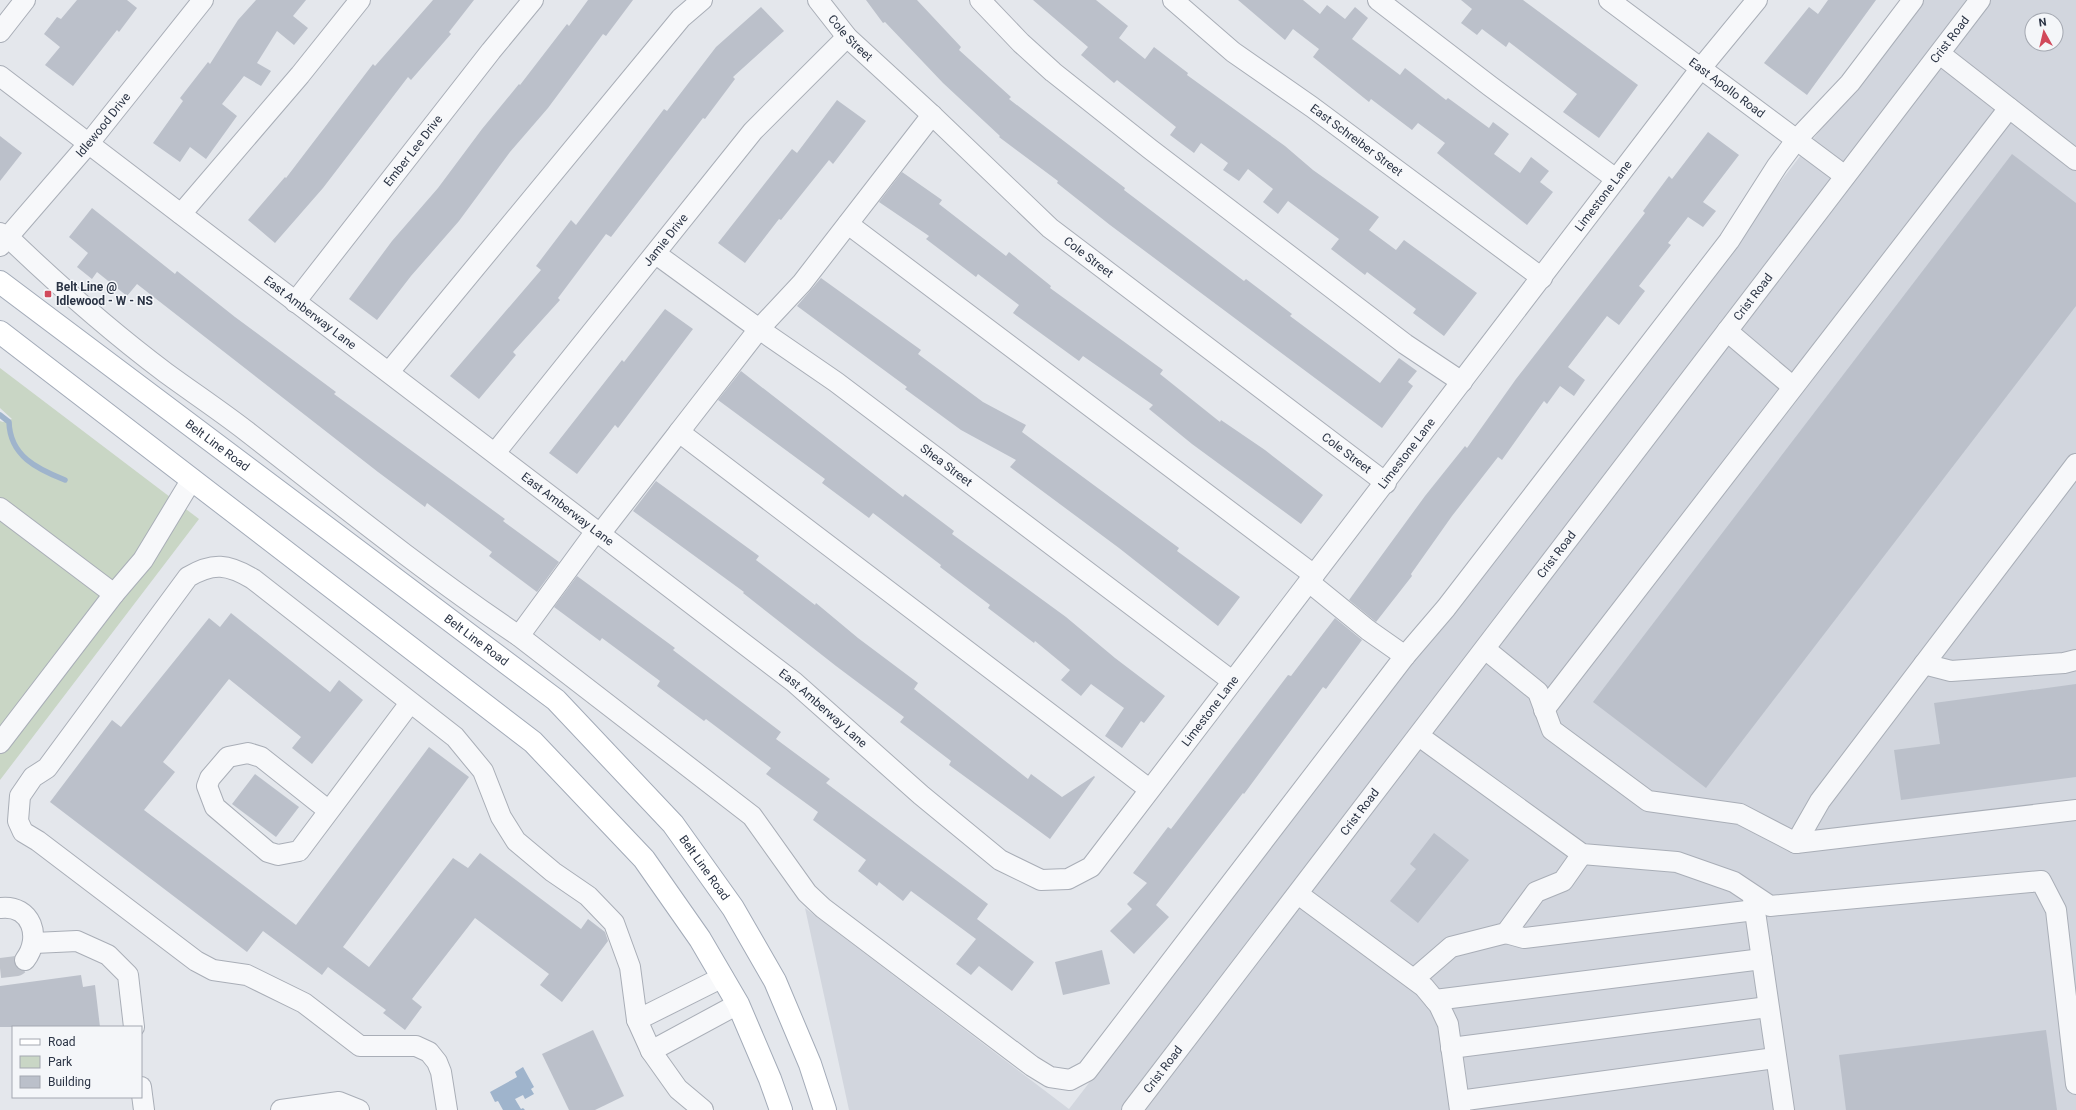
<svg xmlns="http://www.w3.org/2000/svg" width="2076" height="1110" viewBox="0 0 2076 1110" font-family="Roboto,sans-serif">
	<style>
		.built { fill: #d2d6de; fill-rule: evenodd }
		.green { fill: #c9d6c5 }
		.water { fill: #9fb4cc }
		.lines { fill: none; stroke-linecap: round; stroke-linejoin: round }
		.stream { stroke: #9fb4cc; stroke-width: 5.5 }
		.building { fill: #bbc0ca }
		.minor-tunnel { stroke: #bfc3cb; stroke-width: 20; stroke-dasharray: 20 10; stroke-linecap: butt }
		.minor-casing { stroke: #a9aeb7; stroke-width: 22 }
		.major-casing { stroke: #a3abb8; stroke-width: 24 }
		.minor { stroke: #f7f8fa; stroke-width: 20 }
		.major { stroke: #fff; stroke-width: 22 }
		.poi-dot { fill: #d1495b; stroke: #f4f6f9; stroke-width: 1.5 }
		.labels { text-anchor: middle; stroke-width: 3; stroke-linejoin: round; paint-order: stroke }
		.street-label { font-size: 12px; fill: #2b3445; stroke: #f4f6f9 }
		.poi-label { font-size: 12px; font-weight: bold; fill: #2b3445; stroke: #f4f6f9; text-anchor: start }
	</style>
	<rect width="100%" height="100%" fill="#e4e7ec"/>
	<path class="built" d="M1920,0H2076V1110H849L805,908L1069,1109ZM2032,20H2056V44H2032Z"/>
	<polygon class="green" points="0,368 199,519 0,780 0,421 3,422 12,419 0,408"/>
	<polygon class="water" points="523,1067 534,1087 531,1089 534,1094 525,1099 523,1095 515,1099 521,1109 523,1108 525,1110 503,1110 498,1101 495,1102 490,1092 517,1077 515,1072"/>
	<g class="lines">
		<path class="stream" d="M0,415L9,422C10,456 37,469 65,480"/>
	</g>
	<g class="building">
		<polygon points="77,0 127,0 137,8 119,32 117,30 73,86 45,65 60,47 44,34 57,17 61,19"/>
		<polygon points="256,0 306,0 293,16 308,28 294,45 277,31 257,63 271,71 261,86 244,76 222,104 237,116 206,159 190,147 180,162 153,143 183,101 180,98 208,62 210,64 238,20"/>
		<polygon points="433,0 474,0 449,32 451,34 411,80 408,77 323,188 275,243 248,220 285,177 286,178 373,64 375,66"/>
		<polygon points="588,0 633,0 606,36 603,34 548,108 510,152 459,221 411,276 377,320 349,299 392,241 438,188 482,129 519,84 520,85 567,24 569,26"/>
		<polygon points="866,0 917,0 961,47 959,50 1011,97 1009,99 1125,188 1124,190 1244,281 1246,279 1292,314 1290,316 1380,383 1399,358 1417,371 1408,382 1413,386 1382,428 1110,225 1057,183 1058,181 999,137 1000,136 943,83 885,22 883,23"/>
		<polygon points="1033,0 1096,0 1128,26 1119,38 1145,59 1154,47 1188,73 1187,75 1285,146 1313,170 1379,217 1369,230 1396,250 1404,240 1477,293 1444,336 1413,313 1416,309 1367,272 1365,275 1331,249 1339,239 1288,201 1278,214 1263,202 1273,189 1248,169 1239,181 1223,170 1228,163 1201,143 1194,153 1170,135 1176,127 1117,80 1114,83 1081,55 1088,47"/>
		<polygon points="1238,0 1303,0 1320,14 1327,5 1345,19 1355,7 1368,18 1352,39 1400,75 1405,68 1446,100 1448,98 1489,128 1493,122 1509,134 1494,154 1520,173 1531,157 1549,171 1540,182 1553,192 1527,225 1437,153 1445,143 1418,123 1412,130 1371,99 1369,102 1313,57 1319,49 1293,29 1285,40"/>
		<polygon points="1461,0 1523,0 1638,85 1599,138 1563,112 1577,94 1509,42 1506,47 1482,29 1477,35 1461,23 1472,9"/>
		<polygon points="1828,0 1876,0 1807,95 1764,63 1809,7 1818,14"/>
		<polygon points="761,7 784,31 733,77 735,79 705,119 703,118 611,237 606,234 558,298 560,300 513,352 516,355 479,399 450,376 541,270 536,266 571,220 576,225 664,109 667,111 716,47"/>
		<polygon points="837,100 866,121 833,164 829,160 781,220 779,219 745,263 718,243 792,149 797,153"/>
		<polygon points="1708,132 1739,155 1703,202 1716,211 1703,227 1688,217 1668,243 1671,245 1639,286 1645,291 1619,325 1607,316 1568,367 1585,380 1574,396 1560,386 1547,404 1544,401 1502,460 1498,457 1452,516 1411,574 1412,576 1376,622 1349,600 1425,496 1465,446 1467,448 1516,379 1645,213 1643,211 1669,176 1672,179"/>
		<polygon points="0,136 22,153 0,181"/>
		<polygon points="2012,154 2076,203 2076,306 1706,788 1593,702"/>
		<polygon points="902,172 942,200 939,204 1006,256 1009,252 1051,286 1050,288 1163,370 1160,374 1220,422 1221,420 1265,450 1323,495 1301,524 1192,444 1149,409 1153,405 1083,356 1079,361 1013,313 1019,305 978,274 976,277 926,239 929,236 879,202"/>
		<polygon points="92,208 175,274 177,271 235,317 336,392 334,394 505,519 503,521 559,562 537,592 489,556 492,552 427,503 425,507 378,472 137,284 127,296 97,272 92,279 77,267 88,253 69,237"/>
		<polygon points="821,278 921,350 918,354 983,402 1026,425 1022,432 1179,548 1177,551 1240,597 1218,626 1119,548 1010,467 1016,460 961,430 905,389 907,387 797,306"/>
		<polygon points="665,309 693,329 618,428 615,425 577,474 549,453 622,360 624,362"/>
		<polygon points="741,371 903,497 905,494 954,531 952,534 1066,617 1115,658 1165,696 1144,723 1141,721 1122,748 1105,736 1124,708 1091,684 1081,696 1061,680 1070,670 1035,641 1034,643 988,608 990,605 940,567 941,565 873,513 869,518 822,483 825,479 718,400"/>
		<polygon points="656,481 759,556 756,560 815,605 816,603 858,638 918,683 914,689 1028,779 1031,774 1062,797 1094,776 1095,777 1050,839 949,765 951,761 900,722 904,717 836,666 743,593 744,592 633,511"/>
		<polygon points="577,576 675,648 673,650 781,732 776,739 830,779 826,783 988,904 977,919 1034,962 1012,991 979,966 971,975 956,964 976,939 911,891 903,901 879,882 877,886 858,871 866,860 813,820 818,812 766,774 771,768 706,719 704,721 657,686 660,681 602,638 600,641 554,607"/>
		<polygon points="231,613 330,692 339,680 363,700 312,764 292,748 301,737 229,679 163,762 175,772 144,810 296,925 429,747 469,777 343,947 369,967 453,858 468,868 480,853 581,929 588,919 605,932 608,941 562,1002 540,985 549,974 475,918 412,999 422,1007 405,1030 383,1013 386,1010 328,967 322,975 263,931 247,952 50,802 112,720 121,727 209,618 220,627"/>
		<polygon points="1335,618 1362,640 1326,689 1323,687 1244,794 1243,793 1156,905 1169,917 1134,954 1110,931 1132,909 1127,904 1147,883 1133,873 1168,827 1171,829 1288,675 1291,676"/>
		<polygon points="2076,684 2076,777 1901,800 1894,750 1940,744 1934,703"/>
		<polygon points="255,774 299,807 276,837 232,804"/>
		<polygon points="1434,833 1469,860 1418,923 1390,901 1416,869 1410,864"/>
		<polygon points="1102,950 1110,984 1063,995 1055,962"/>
		<polygon points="81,975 83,987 95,985 100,1027 0,1027 0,986"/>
		<polygon points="593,1030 624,1096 595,1110 569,1110 542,1054"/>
		<polygon points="2046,1030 2057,1110 1846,1110 1839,1055"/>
	</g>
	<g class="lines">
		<polyline class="minor-tunnel" points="0,968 17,966 25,960"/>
		<g class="minor-casing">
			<g id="minor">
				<path id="s1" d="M818,0L847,37L932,115L1050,228L1386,483"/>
				<polyline points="980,0 1021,43 1053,72 1150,149 1405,344 1462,382"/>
				<path id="s2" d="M1173,0L1233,52L1312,107L1542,278"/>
				<polyline points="1378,0 1490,86 1616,179"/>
				<path id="s3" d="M1609,0L1845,176"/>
				<polyline points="0,32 25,0"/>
				<polyline points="1940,54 2076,160"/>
				<path id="s4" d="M0,76L794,682L921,795L1000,860L1041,880L1068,879L1091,867L1701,68L1757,0"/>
				<polyline points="932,115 802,283 759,329 679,432 1149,789"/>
				<polyline points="181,214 300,75 360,0"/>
				<polyline points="848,224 1314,575"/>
				<path d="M0,233L8,237C58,285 110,331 166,373C192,392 219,410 245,430C335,500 424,572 519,636L596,531"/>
				<path id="s5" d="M0,246L89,143L203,0"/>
				<path id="s6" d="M656,254L759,329L836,382L1232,681"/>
				<path id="s7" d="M295,302L491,51L533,0"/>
				<polyline points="1727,331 1793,387"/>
				<polyline points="389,372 681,18 702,0"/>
				<path id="s8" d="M495,453L753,131L847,37"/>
				<polyline points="0,508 114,594 143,560 192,479"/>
				<polyline points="600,534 679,432"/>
				<polyline points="1309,582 1368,630 1405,656 1446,608 1729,241 1777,166 1797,139 1850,83 1913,0"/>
				<polyline points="519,636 752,816 807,893 823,908 1032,1066 1050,1077 1070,1080 1087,1071 1405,656"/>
				<polyline points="1485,649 1538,692 1552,730 1648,801 1740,814 1796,843 2076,810"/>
				<polyline points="1924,664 1951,671 2064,663 2076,660"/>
				<polyline points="1544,710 2009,108"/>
				<polyline points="1419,736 1582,854 1677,862 1734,882 1770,906 2041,881 2056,910 2076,1084"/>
				<polyline points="0,743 114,594"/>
				<polyline points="329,811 261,757 248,753 228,757 210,778 207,786 215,807 268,852 278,855 299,851 410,703"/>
				<polyline points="1796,843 1820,801 2076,464"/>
				<polyline points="1298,894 1424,987 1439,1005 1448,1024 1460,1110"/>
				<polyline points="1753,898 1784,1110"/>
				<path d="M0,908C32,904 42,938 25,960"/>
				<polyline points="1506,933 1524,938 1755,910"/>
				<polyline points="34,943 77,941 108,955 128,975 134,1027"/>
				<polyline points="1414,979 1451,947 1506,933 1536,892 1563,881 1582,854"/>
				<polyline points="1435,1000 1762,959"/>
				<polyline points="637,1020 723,977"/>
				<polyline points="1451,1048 1768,1007"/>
				<polyline points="651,1051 738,1004"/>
				<polyline points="141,1087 144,1110"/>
				<polyline points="1459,1101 1775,1058"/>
				<polyline points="281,1110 339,1102 359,1110"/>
				<path d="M447,1110L441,1072L437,1062L429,1052L416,1046H360L304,1003L247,975L213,970L196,961L38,841L23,832L18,821L20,796L33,777L47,768L188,577C213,562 228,564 253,579L455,737L483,771L501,817L516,841L553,872L588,896L614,923L630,967L637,1020L651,1051L678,1089L703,1110"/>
				<path id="s9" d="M1132,1110L1980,0"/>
			</g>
		</g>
		<g class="major-casing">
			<g id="major">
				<path id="s10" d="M0,282L556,700L673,824L733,908L775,981L810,1064L825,1110"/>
				<polyline points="0,332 533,742 644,859 700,939 738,1004 770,1079 781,1110"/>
			</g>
		</g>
		<use href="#minor" class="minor"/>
		<use href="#major" class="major"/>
	</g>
	<rect class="poi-dot" x="44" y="290" width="8" height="8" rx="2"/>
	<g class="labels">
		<g class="street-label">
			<text dy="4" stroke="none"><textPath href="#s1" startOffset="50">Cole Street</textPath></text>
			<text dy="4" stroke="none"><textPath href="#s9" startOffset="1347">Crist Road</textPath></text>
			<text dy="4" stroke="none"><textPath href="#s3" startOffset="147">East Apollo Road</textPath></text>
			<text dy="4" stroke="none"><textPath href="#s5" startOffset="159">Idlewood Drive</textPath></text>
			<text dy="4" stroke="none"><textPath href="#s2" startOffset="231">East Schreiber Street</textPath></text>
			<text dy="4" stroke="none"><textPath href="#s7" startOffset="192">Ember Lee Drive</textPath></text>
			<text dy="4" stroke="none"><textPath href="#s4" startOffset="2214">Limestone Lane</textPath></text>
			<text dy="4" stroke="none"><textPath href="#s8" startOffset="273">Jamie Drive</textPath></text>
			<text dy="4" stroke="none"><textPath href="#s1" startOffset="374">Cole Street</textPath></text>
			<text dy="4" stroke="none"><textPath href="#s9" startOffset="1023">Crist Road</textPath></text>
			<text dy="4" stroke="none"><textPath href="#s4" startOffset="390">East Amberway Lane</textPath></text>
			<text dy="4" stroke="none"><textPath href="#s10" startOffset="272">Belt Line Road</textPath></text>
			<text dy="4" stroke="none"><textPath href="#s1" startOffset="698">Cole Street</textPath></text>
			<text dy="4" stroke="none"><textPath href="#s4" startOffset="1890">Limestone Lane</textPath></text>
			<text dy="4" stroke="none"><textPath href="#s6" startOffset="359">Shea Street</textPath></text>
			<text dy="4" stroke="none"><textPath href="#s4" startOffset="714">East Amberway Lane</textPath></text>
			<text dy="4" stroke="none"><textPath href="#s9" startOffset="699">Crist Road</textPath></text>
			<text dy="4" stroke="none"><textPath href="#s10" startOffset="596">Belt Line Road</textPath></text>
			<text dy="4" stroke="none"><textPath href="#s4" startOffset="1038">East Amberway Lane</textPath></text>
			<text dy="4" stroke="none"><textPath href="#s4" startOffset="1566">Limestone Lane</textPath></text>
			<text dy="4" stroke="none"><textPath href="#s9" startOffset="375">Crist Road</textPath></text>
			<text dy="4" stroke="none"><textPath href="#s10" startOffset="920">Belt Line Road</textPath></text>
			<text dy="4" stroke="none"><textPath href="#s9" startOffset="51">Crist Road</textPath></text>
		</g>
		<g class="poi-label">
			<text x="56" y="291">Belt Line @<tspan x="56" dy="14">Idlewood - W - NS</tspan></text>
		</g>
	</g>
	<rect x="12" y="1026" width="130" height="72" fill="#f4f6f9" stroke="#a4a8b1"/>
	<rect x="20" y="1039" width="20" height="6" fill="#ffffff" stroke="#a4a8b1"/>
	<text x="48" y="1046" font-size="12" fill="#2b3445">Road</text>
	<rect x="20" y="1056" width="20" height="12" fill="#c9d6c5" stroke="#a4a8b1"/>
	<text x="48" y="1066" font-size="12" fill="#2b3445">Park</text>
	<rect x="20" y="1076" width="20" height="12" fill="#bbc0ca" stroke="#a4a8b1"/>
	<text x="48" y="1086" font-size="12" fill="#2b3445">Building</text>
	<g transform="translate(2044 32) rotate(352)"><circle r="19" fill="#f4f6f9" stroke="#a4a8b1"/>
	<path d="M0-3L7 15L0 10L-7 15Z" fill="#d1495b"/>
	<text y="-6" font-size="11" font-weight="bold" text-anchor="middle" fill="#2b3445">N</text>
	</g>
</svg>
